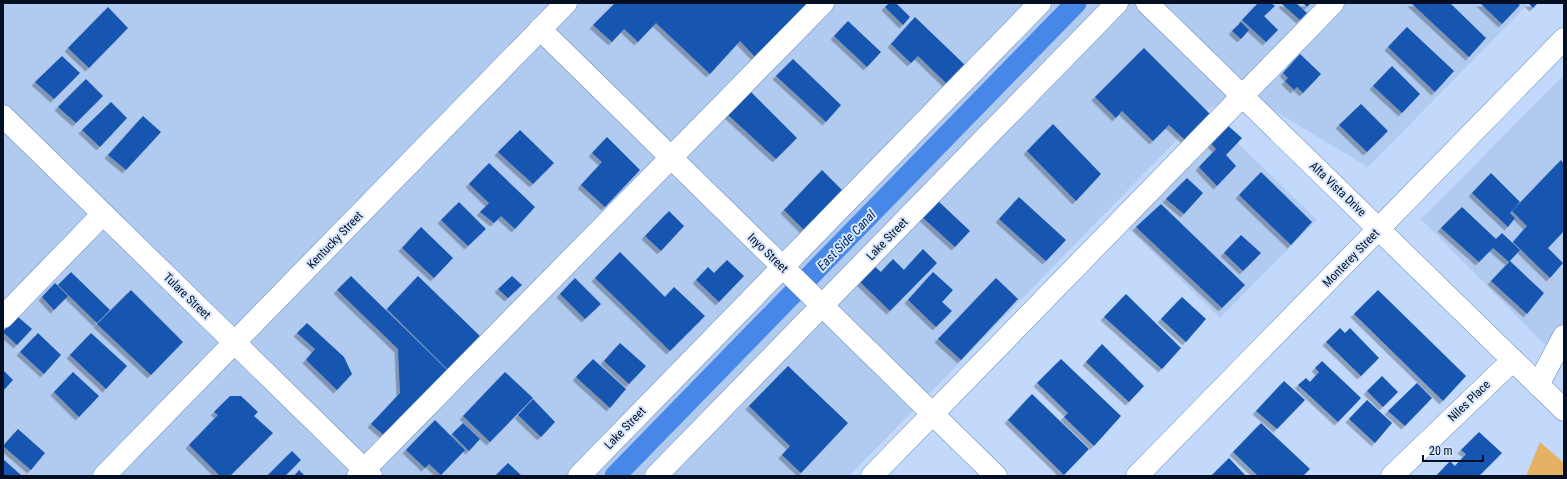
<svg xmlns="http://www.w3.org/2000/svg" width="1567" height="479" viewBox="0 0 1567 479" font-family="'Roboto Condensed',sans-serif">
	<style>
		.built { fill: #b1caf0 }
		.green { fill: #e3b263 }
		.lines { fill: none; stroke-linecap: round; stroke-linejoin: round }
		.canal { stroke: #4787e7; stroke-width: 21 }
		.building { fill: #1456b1; filter: url(#shadow) }
		.minor-casing { stroke: #668abf; stroke-width: 23 }
		.major-casing { stroke: #668abf; stroke-width: 23 }
		.minor { stroke: #fff; stroke-width: 22 }
		.major { stroke: #fff; stroke-width: 22 }
		.labels { text-anchor: middle; stroke-width: 4; stroke-linejoin: round; paint-order: stroke }
		.street-label { font-size: 12px; fill: #040f23; stroke: #d6e6fd }
		.water-label { font-size: 13px; font-style: italic; fill: #012b66; stroke: #d6e6fd }
	</style>
	<defs>
		<filter id="shadow"><feDropShadow dx="-3.5" dy="3.5" stdDeviation="0" flood-color="#0004"/></filter>
	</defs>
	<rect width="100%" height="100%" fill="#c2d9fc"/>
	<g class="built">
		<polygon points="3,3 1529,3 1368,167 1243,92 1205,111 849,476 3,476"/>
		<polygon points="1564,75 1564,343 1557,357 1421,219"/>
		<polygon points="1218,124 1317,220 1220,318 1122,222"/>
	</g>
	<polygon class="green" points="1540,442 1564,463 1564,476 1526,476"/>
	<g class="lines">
		<polyline class="canal" points="615,476 1076,3"/>
	</g>
	<g class="building">
		<polygon points="615,3 811,3 757,59 740,41 710,74 656,23 638,42 624,29 612,42 593,25"/>
		<polygon points="889,3 896,3 910,17 903,25 885,7"/>
		<polygon points="1258,3 1271,3 1275,6 1264,16 1278,30 1266,42 1242,20"/>
		<polygon points="1283,3 1296,3 1307,13 1300,20 1282,4"/>
		<polygon points="1303,3 1311,3 1307,7"/>
		<polygon points="1411,3 1450,3 1486,38 1469,57"/>
		<polygon points="1480,3 1517,3 1520,5 1502,24"/>
		<polygon points="1528,3 1538,3 1533,8"/>
		<polygon points="108,7 128,28 89,68 68,48"/>
		<polygon points="915,17 965,65 947,84 918,56 911,63 891,44"/>
		<polygon points="848,21 881,52 867,67 834,36"/>
		<polygon points="1241,22 1249,30 1241,39 1232,31"/>
		<polygon points="1407,27 1454,71 1435,92 1388,47"/>
		<polygon points="1144,48 1210,114 1185,140 1169,125 1153,141 1122,111 1116,118 1095,97"/>
		<polygon points="1300,54 1321,74 1303,93 1297,87 1294,90 1285,81 1288,78 1283,73"/>
		<polygon points="62,56 80,73 54,99 35,82"/>
		<polygon points="793,59 841,105 826,122 776,76"/>
		<polygon points="1392,66 1420,94 1402,113 1373,86"/>
		<polygon points="86,79 103,96 76,123 58,107"/>
		<polygon points="750,91 797,138 776,159 727,114"/>
		<polygon points="111,102 127,118 100,147 82,130"/>
		<polygon points="1361,104 1388,131 1367,152 1339,125"/>
		<polygon points="143,116 161,132 126,170 108,155"/>
		<polygon points="1225,123 1242,138 1226,155 1236,166 1217,186 1199,167 1216,149 1209,141"/>
		<polygon points="1053,124 1101,174 1076,201 1027,151"/>
		<polygon points="520,130 554,163 533,184 498,152"/>
		<polygon points="607,137 640,170 605,207 581,185 602,162 592,153"/>
		<polygon points="1561,160 1564,164 1564,231 1548,248 1563,263 1550,278 1513,242 1527,226 1512,211"/>
		<polygon points="489,163 535,207 515,229 501,216 494,223 480,212 489,203 469,184"/>
		<polygon points="822,170 842,190 804,230 784,210"/>
		<polygon points="1261,172 1312,222 1291,245 1239,195"/>
		<polygon points="1491,173 1520,202 1510,213 1515,218 1508,227 1472,193"/>
		<polygon points="1187,178 1203,193 1184,214 1166,199"/>
		<polygon points="1019,197 1066,240 1046,261 999,219"/>
		<polygon points="936,199 970,231 955,247 921,216"/>
		<polygon points="459,202 486,229 468,246 441,220"/>
		<polygon points="1161,204 1245,285 1222,308 1136,227"/>
		<polygon points="1462,207 1496,239 1502,233 1520,250 1509,262 1493,248 1479,262 1441,228"/>
		<polygon points="669,211 684,226 661,251 645,236"/>
		<polygon points="421,227 453,258 434,278 402,248"/>
		<polygon points="1241,235 1261,253 1243,271 1224,253"/>
		<polygon points="923,249 937,263 890,311 858,280 873,265 881,272 893,259 904,270"/>
		<polygon points="620,252 665,297 674,287 705,316 670,351 595,278"/>
		<polygon points="727,260 744,276 719,302 696,280 708,267 714,273"/>
		<polygon points="1510,261 1544,293 1527,314 1491,281"/>
		<polygon points="71,272 110,310 97,323 58,285"/>
		<polygon points="933,272 953,290 942,302 952,311 936,327 908,300"/>
		<polygon points="351,276 448,371 386,437 371,424 400,393 398,349 337,290"/>
		<polygon points="418,276 481,337 449,371 387,309"/>
		<polygon points="512,276 522,285 508,298 498,289"/>
		<polygon points="575,278 601,304 585,319 560,294"/>
		<polygon points="996,278 1018,299 961,360 938,339"/>
		<polygon points="55,283 68,296 54,310 42,297"/>
		<polygon points="131,290 183,342 151,375 97,324"/>
		<polygon points="1378,290 1466,376 1443,401 1354,314"/>
		<polygon points="1126,294 1181,348 1162,369 1104,317"/>
		<polygon points="1182,297 1206,319 1186,342 1161,319"/>
		<polygon points="17,316 32,329 17,345 3,332"/>
		<polygon points="307,323 344,357 352,374 337,390 306,360 315,349 297,333"/>
		<polygon points="1340,328 1345,333 1350,328 1379,358 1361,376 1326,342"/>
		<polygon points="38,333 61,355 44,374 20,352"/>
		<polygon points="91,333 127,366 106,389 70,355"/>
		<polygon points="620,343 646,366 629,384 604,361"/>
		<polygon points="1102,344 1144,386 1129,402 1086,362"/>
		<polygon points="593,359 626,389 610,408 576,377"/>
		<polygon points="1061,359 1121,416 1094,446 1064,417 1068,413 1037,383"/>
		<polygon points="1322,361 1361,398 1338,422 1298,385 1306,378 1310,382 1319,372 1315,368"/>
		<polygon points="788,366 848,423 801,473 782,455 790,446 749,406"/>
		<polygon points="3,370 13,380 3,391"/>
		<polygon points="73,372 99,396 79,417 54,392"/>
		<polygon points="505,372 533,398 490,442 463,416"/>
		<polygon points="1382,376 1398,392 1383,407 1367,391"/>
		<polygon points="1284,381 1305,400 1277,429 1256,411"/>
		<polygon points="1417,383 1432,398 1405,426 1388,411"/>
		<polygon points="1032,394 1089,449 1064,475 1008,420"/>
		<polygon points="230,396 241,396 258,412 254,416 273,433 230,476 220,476 189,445 218,415 214,412"/>
		<polygon points="533,399 555,422 541,437 518,415"/>
		<polygon points="1367,400 1392,423 1375,443 1349,419"/>
		<polygon points="435,420 465,450 441,475 429,464 425,468 406,450"/>
		<polygon points="463,423 480,439 469,451 452,434"/>
		<polygon points="1261,423 1310,469 1303,476 1258,476 1233,452"/>
		<polygon points="18,429 45,453 31,470 3,446"/>
		<polygon points="1479,432 1502,453 1479,476 1436,476 1450,461 1455,466 1466,454 1461,450"/>
		<polygon points="292,451 301,460 285,476 267,476"/>
		<polygon points="1229,458 1246,476 1211,476"/>
		<polygon points="3,459 22,476 3,476"/>
		<polygon points="508,463 522,476 495,476"/>
		<polygon points="299,470 305,476 294,476"/>
	</g>
	<g class="lines">
		<g class="minor-casing">
			<g id="minor">
				<polyline points="1147,3 1564,410"/>
				<polyline points="540,29 996,476"/>
				<polyline points="3,116 371,476"/>
				<polyline points="3,317 103,214"/>
				<polyline points="1538,385 1564,336"/>
				<polyline points="104,476 566,3"/>
				<polyline points="358,476 823,3"/>
				<polyline points="579,476 1040,3"/>
				<polyline points="656,476 1117,3"/>
				<polyline points="872,476 1333,3"/>
				<polyline points="1392,476 1513,360"/>
			</g>
		</g>
		<g class="major-casing">
			<polyline id="major" points="1137,476 1564,39"/>
		</g>
		<use href="#minor" class="minor"/>
		<use href="#major" class="major"/>
	</g>
	<g class="labels">
		<g class="street-label">
			<text transform="translate(1338 189) rotate(44)" y="4">Alta Vista Drive</text>
			<text transform="translate(887 239) rotate(-46)" y="4">Lake Street</text>
			<text transform="translate(335 240) rotate(-46)" y="4">Kentucky Street</text>
			<text transform="translate(768 253) rotate(44)" y="4">Inyo Street</text>
			<text transform="translate(1351 258) rotate(-46)" y="4">Monterey Street</text>
			<text transform="translate(187 296) rotate(44)" y="4">Tulare Street</text>
			<text transform="translate(1469 401) rotate(-44)" y="4">Niles Place</text>
			<text transform="translate(625 428) rotate(-46)" y="4">Lake Street</text>
		</g>
		<g class="water-label">
			<text transform="translate(846 240) rotate(-46)" y="5">East Side Canal</text>
		</g>
	</g>
	<rect width="1567" height="479" fill="none" stroke="#040f23" stroke-width="8"/>
	<path d="M1423 455v6h60v-6" fill="none" stroke="#040f23" stroke-width="2"/>
	<text x="1429" y="455" font-size="12" fill="#040f23" stroke="#d6e6fd" stroke-width="3" paint-order="stroke">20 m</text>
</svg>
